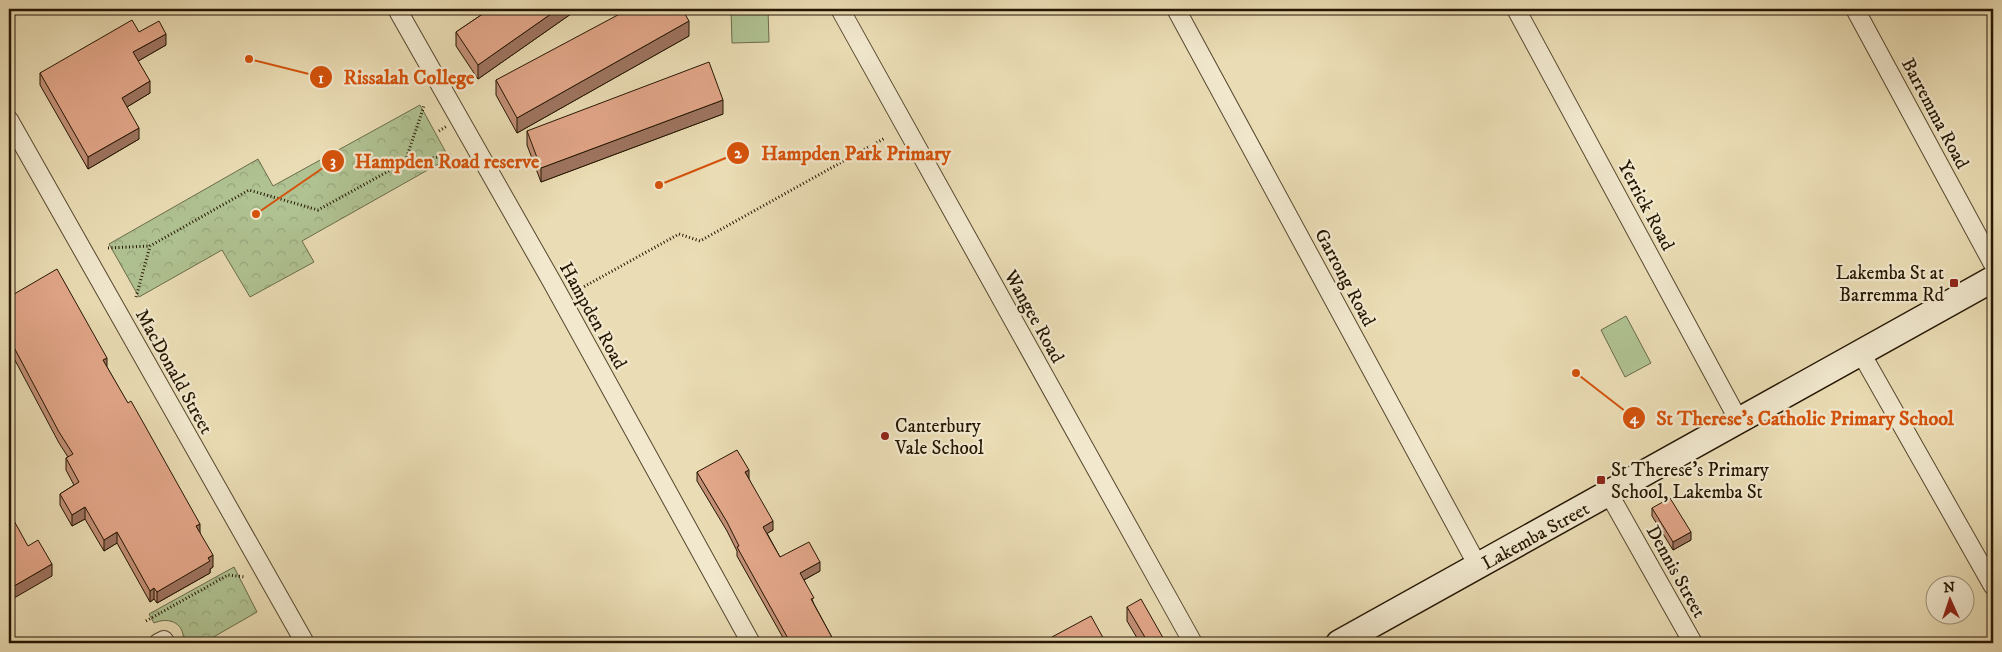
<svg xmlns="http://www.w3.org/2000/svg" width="2002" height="652" viewBox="0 0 2002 652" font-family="'IM FELL DW Pica',serif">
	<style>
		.forest { fill: url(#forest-crowns); stroke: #6a6c4a }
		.garden { fill: #b0c292; stroke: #6a6c4a }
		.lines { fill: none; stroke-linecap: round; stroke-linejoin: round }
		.street-casing { stroke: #56482e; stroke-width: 20 }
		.secondary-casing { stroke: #251602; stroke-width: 28 }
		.path { stroke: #251602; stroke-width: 3; stroke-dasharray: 1 2.5; stroke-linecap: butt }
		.street { stroke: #f1e8ce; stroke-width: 18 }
		.secondary { stroke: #f1e8ce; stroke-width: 25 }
		.wall { fill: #c28f76; stroke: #251602 }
		.shaded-wall { fill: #9e7460; stroke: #251602 }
		.building { fill: #e2a689; stroke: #251602 }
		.poi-dot { fill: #8f2418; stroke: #f1e8ce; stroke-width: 2 }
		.labels { text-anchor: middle; stroke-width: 4.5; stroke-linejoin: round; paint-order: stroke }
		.street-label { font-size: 19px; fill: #251602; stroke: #f1e8ce }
		.poi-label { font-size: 19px; fill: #251602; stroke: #f1e8ce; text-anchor: start }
		.leader { fill: none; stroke: #d4520b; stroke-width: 2 }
		.callout-dot { fill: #d4520b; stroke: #f1e8ce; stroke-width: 2 }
		.mark-label { font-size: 15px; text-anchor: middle; font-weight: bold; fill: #fff }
		.callout-label { font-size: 20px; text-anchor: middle; font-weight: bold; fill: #d4520b; stroke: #f1e8ce; stroke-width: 4.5; stroke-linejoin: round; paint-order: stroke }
	</style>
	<defs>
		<pattern id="forest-crowns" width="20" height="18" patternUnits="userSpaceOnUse" patternTransform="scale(1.25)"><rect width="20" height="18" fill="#b0c292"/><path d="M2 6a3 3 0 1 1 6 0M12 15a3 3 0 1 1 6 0" fill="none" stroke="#97a67c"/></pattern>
	</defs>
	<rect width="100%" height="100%" fill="#eadcb4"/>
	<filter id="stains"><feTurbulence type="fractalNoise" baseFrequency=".004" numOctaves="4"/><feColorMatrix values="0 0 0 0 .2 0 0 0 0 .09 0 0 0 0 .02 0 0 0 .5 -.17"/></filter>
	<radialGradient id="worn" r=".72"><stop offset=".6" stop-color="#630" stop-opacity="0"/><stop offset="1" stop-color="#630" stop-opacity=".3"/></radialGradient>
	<g class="forest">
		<polygon points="420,105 449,158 302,241 314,262 250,297 222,250 139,297 109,244 258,159 273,186"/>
		<path d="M234,567L257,612L203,643H183C186,624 170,616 154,623L149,614Z"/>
	</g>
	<g class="garden">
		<polygon points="731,9 768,9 769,42 732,43"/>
		<polygon points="1626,316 1651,363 1625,377 1601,330"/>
	</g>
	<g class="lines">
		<g class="street-casing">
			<g id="street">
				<polyline points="397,9 552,282 751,643"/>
				<polyline points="840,9 1193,643"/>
				<polyline points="1176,9 1478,566"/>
				<polyline points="1516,9 1739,421"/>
				<polyline points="1855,9 1993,264"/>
				<polyline points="9,120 305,643"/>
				<polyline points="1861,353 1993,586"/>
				<polyline points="1609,494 1693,643"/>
				<polyline points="158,643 164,640"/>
			</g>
		</g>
		<g class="secondary-casing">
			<polyline id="secondary" points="1339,643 1993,279"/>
		</g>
		<g class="path">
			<polyline points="439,131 447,126"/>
			<polyline points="405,162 452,155"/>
			<polyline points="108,248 150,246"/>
			<polyline points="578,290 679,234 700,241 885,138"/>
			<polyline points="136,297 150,246 249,190 318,210 405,162 424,106"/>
			<polyline points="146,621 228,575 245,577"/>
		</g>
		<use href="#street" class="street"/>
		<use href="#secondary" class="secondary"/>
	</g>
	<g class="wall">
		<polygon points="490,9 578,9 478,79 456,46 456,32"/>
		<polygon points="139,32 166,45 138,61 150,93 127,107 139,139 88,169 40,85 40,73"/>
		<polygon points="689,36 517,133 496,95 496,80"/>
		<polygon points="723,114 541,182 527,145 527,131"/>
		<polygon points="9,297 107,367 200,533 213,567 210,569 210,573 157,603 154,599 150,602 117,543 104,551 85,519 72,526 60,505 60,494 74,485 66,470 66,458 68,457 59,443 9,349"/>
		<polygon points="697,472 749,479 773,530 767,533 780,557 820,571 804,580 814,604 835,643 786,643 737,556 737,551 727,531 697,481"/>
		<polygon points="1652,508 1691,540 1673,550 1652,516"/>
		<polygon points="1127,607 1166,643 1140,643 1127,621"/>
		<polygon points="1052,637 1106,643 1052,643"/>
	</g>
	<g class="shaded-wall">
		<polygon points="558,9 578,9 478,79 478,65"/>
		<polygon points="689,21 689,36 517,133 517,118"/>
		<polygon points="166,34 166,45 133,64 133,52"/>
		<polygon points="150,81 150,93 122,110 122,98"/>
		<polygon points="723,100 723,114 541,182 541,168"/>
		<polygon points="139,128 139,139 88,169 88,157"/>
		<polygon points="11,191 11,202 9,203 9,192"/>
		<polygon points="107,358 107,369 103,360"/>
		<polygon points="749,470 749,479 745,472"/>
		<polygon points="85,507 85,519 72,526 72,515"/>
		<polygon points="773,521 773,530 763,536 763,527"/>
		<polygon points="200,524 200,535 196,526"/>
		<polygon points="117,532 117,543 104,551 104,540"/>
		<polygon points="1691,532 1691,540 1673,550 1673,542"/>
		<polygon points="213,555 213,567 210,569 210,573 157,603 157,592"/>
		<polygon points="820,562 820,571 800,582 800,573"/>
		<polygon points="52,564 52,576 9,601 9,589"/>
		<polygon points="154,588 154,599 150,602 150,591"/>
		<polygon points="795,640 795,643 790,643 790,642"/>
	</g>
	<g class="building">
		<polygon points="490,9 558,9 478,65 456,32"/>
		<polygon points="629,9 682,9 689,21 517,118 496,80"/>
		<polygon points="132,20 139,32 159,21 166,34 133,52 150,81 122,98 139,128 88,157 40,73"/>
		<polygon points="709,62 723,100 541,168 527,131"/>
		<polygon points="57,269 107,358 103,360 128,403 131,401 144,424 200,524 196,526 213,555 208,558 210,561 157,592 154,588 150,591 117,532 104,540 85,507 72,515 60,494 79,482 66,458 73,454 59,432 9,338 9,297"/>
		<polygon points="737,450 749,470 745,472 773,521 763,527 780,557 809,542 820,562 800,573 814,598 811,599 835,643 797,643 795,640 790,642 737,547 739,546 727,522 697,472"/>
		<polygon points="1670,498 1691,532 1673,542 1652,508"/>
		<polygon points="13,519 28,546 38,540 52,564 9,589 9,521"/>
		<polygon points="1141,599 1166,643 1139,643 1146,639 1127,607"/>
		<polygon points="1091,616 1106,643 1055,643 1052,637"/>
	</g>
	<g class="poi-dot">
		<rect x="1949" y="278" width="10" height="10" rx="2.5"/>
		<circle cx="885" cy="436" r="5"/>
		<rect x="1596" y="475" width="10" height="10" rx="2.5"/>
	</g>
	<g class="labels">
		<g class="street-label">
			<text transform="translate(1936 113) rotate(62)" y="7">Barremma Road</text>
			<text transform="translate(1647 205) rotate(62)" y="7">Yerrick Road</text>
			<text transform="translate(1346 277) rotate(62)" y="7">Garrong Road</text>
			<text transform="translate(594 315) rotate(61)" y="7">Hampden Road</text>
			<text transform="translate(1035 316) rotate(61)" y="7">Wangee Road</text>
			<text transform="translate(175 371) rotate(61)" y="7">MacDonald Street</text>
			<text transform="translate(1535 535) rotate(-29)" y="7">Lakemba Street</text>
			<text transform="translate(1677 571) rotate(61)" y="7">Dennis Street</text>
		</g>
		<g class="poi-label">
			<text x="1944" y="279" text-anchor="end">Lakemba St at<tspan x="1944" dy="22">Barremma Rd</tspan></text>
			<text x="895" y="432">Canterbury<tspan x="895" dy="22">Vale School</tspan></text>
			<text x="1611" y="476">St Therese's Primary<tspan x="1611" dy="22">School, Lakemba St</tspan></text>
		</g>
	</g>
	<path class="leader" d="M249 59L321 77M659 185L738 153M256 214L333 161M1576 373L1634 418"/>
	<g class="callout-dot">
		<circle cx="249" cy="59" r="5"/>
		<circle cx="659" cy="185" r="5"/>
		<circle cx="256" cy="214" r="5"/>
		<circle cx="1576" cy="373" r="5"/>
		<circle cx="321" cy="77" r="12"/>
		<circle cx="738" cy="153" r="12"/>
		<circle cx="333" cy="161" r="12"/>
		<circle cx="1634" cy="418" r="12"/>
	</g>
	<g class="mark-label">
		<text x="321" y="83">1</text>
		<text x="738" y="158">2</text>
		<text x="333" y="166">3</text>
		<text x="1634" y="423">4</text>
	</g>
	<g class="callout-label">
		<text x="409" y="84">Rissalah College</text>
		<text x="856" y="160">Hampden Park Primary</text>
		<text x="447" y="168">Hampden Road reserve</text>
		<text x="1805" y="425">St Therese's Catholic Primary School</text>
	</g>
	<rect width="2002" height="652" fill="none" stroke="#eadcb4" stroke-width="30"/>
	<rect x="10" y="10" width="1982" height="632" fill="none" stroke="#251602" stroke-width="2.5"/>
	<rect x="15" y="15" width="1972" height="622" fill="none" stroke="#251602"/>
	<g transform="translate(1950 600) rotate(357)"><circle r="24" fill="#f1e8ce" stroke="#9f947c"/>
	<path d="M0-4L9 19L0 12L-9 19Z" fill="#8f2418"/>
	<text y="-8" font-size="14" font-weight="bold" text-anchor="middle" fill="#251602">N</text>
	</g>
	<rect width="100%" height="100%" filter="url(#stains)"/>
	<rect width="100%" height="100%" fill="url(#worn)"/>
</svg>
